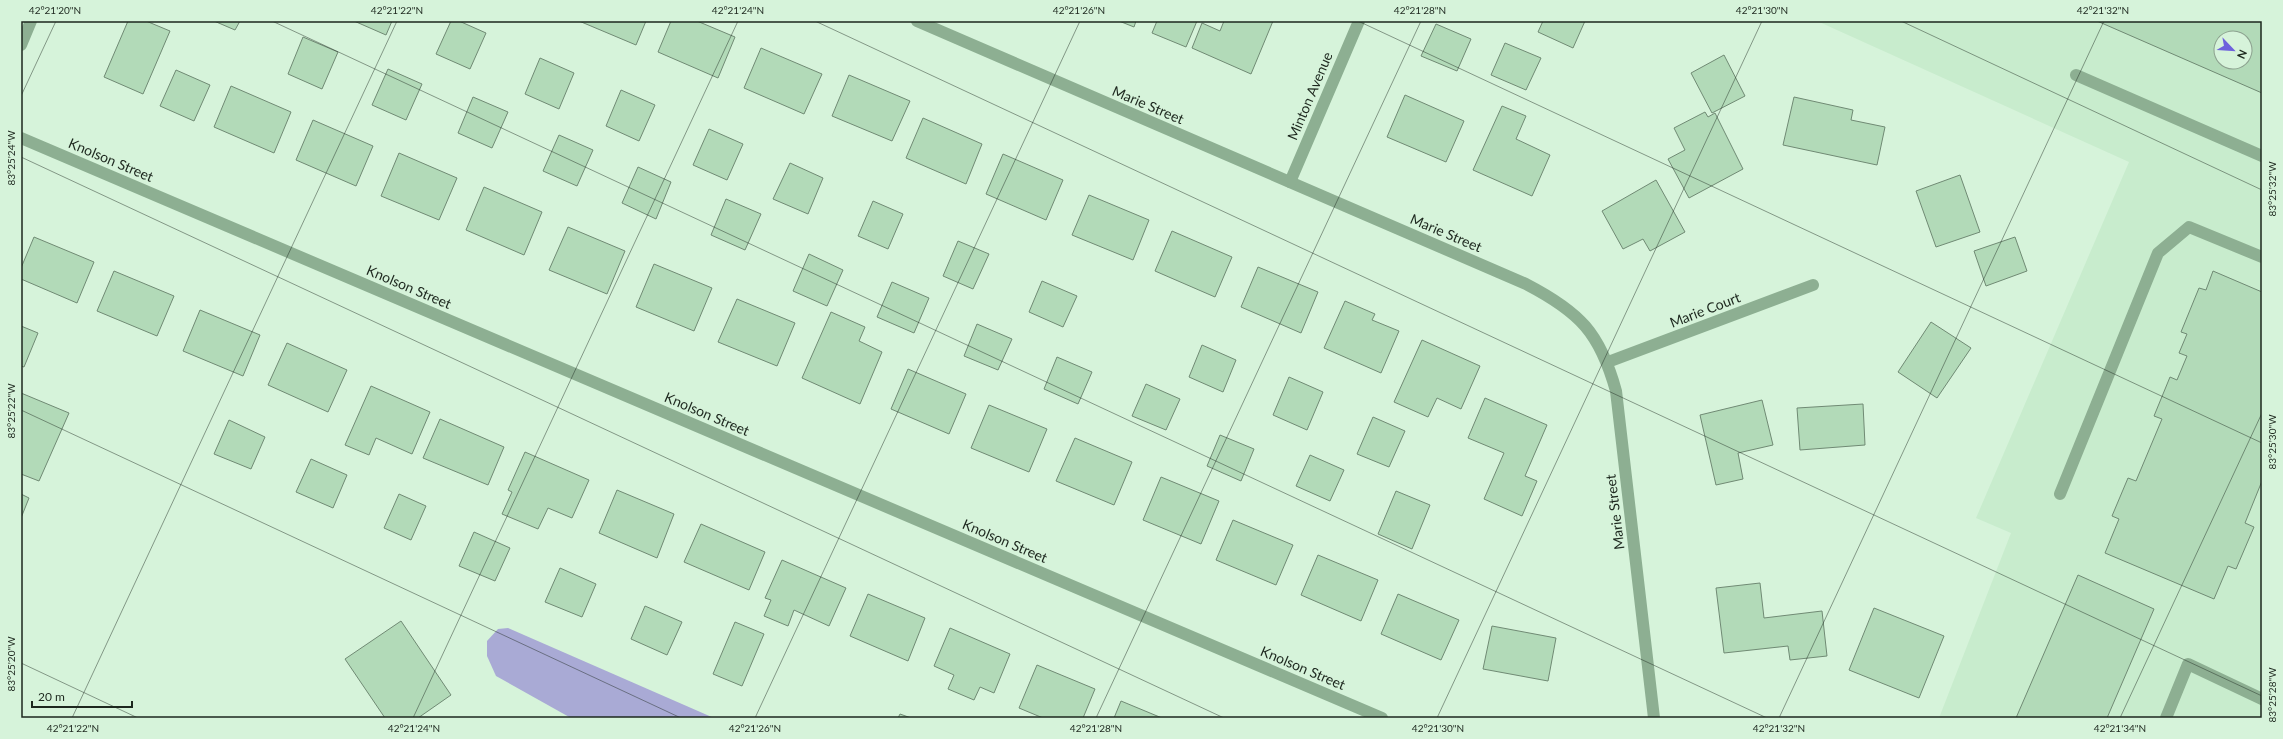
<svg xmlns="http://www.w3.org/2000/svg" width="2283" height="739" viewBox="0 0 2283 739" font-family="Lato,sans-serif">
	<style>
		.built { fill: #c8eccd; fill-rule: evenodd }
		.water { fill: #a9aad5 }
		.building { fill: #b2dab8; stroke: #708a74; fill-rule: evenodd }
		.lines { fill: none; stroke-linecap: round; stroke-linejoin: round }
		.service { stroke: #8daf92; stroke-width: 12 }
		.minor { stroke: #8daf92; stroke-width: 12 }
		.ticks { fill: none; stroke: #1d271e; stroke-width: 1; stroke-opacity: 0.45 }
		.labels { text-anchor: middle; stroke-width: 3; stroke-linejoin: round; paint-order: stroke }
		.street-label { font-size: 14px; fill: #1d271e; stroke: #d6f3da }
		.neatline { fill: none; stroke: #1d271e; stroke-width: 1.5 }
		.ticks-label { font-size: 10px; text-anchor: middle; fill: #1d271e }
	</style>
	<rect width="100%" height="100%" fill="#d6f3da"/>
	<path class="built" d="M1817,21H2262V718H1939L2011,533L1976,518L2129,162ZM2221,38H2245V62H2221Z"/>
	<polygon class="water" points="508,628 714,718 571,718 496,676 487,656 487,641 498,629"/>
	<g class="building">
		<polygon points="128,21 146,21 170,31 143,94 104,77"/>
		<polygon points="214,21 240,21 235,30"/>
		<polygon points="354,21 392,21 386,35"/>
		<polygon points="451,21 459,21 486,33 470,69 436,54"/>
		<polygon points="579,21 646,21 636,45"/>
		<polygon points="671,21 697,21 735,37 718,78 658,52"/>
		<polygon points="1119,21 1136,21 1134,27"/>
		<polygon points="1157,21 1197,21 1186,47 1152,33"/>
		<polygon points="1224,21 1273,21 1251,74 1192,48 1202,23 1220,31"/>
		<polygon points="1543,21 1585,21 1573,48 1538,32"/>
		<path d="M2097,21H2262V93ZM2221,38H2245V62H2221Z"/>
		<polygon points="1436,24 1471,39 1457,71 1421,56"/>
		<polygon points="303,37 338,52 322,89 288,74"/>
		<polygon points="1505,43 1541,58 1526,90 1491,75"/>
		<polygon points="761,48 822,74 804,114 744,88"/>
		<polygon points="1724,55 1745,96 1712,113 1691,73"/>
		<polygon points="540,58 574,73 559,109 525,94"/>
		<polygon points="388,69 422,84 406,120 372,105"/>
		<polygon points="176,70 210,85 194,121 160,106"/>
		<polygon points="849,75 910,101 892,141 832,116"/>
		<polygon points="231,86 291,112 274,153 214,127"/>
		<polygon points="621,90 655,105 639,141 606,126"/>
		<polygon points="1405,95 1464,121 1446,162 1387,137"/>
		<polygon points="473,97 508,112 492,148 458,133"/>
		<polygon points="1794,97 1853,110 1851,120 1885,127 1877,165 1783,145"/>
		<polygon points="1502,106 1526,116 1516,139 1550,155 1532,196 1473,170"/>
		<polygon points="1705,112 1708,117 1715,113 1743,169 1689,198 1668,159 1685,150 1674,128"/>
		<polygon points="923,118 982,144 966,184 906,158"/>
		<polygon points="313,120 373,146 356,186 296,160"/>
		<polygon points="709,129 743,144 727,180 693,165"/>
		<polygon points="559,135 593,150 577,186 543,171"/>
		<polygon points="399,153 457,178 439,220 381,196"/>
		<polygon points="1003,154 1063,180 1046,220 986,194"/>
		<polygon points="790,163 823,178 808,214 773,199"/>
		<polygon points="638,167 671,182 656,219 622,203"/>
		<polygon points="1960,175 1980,232 1936,247 1916,191"/>
		<polygon points="1656,180 1685,232 1650,251 1643,239 1623,249 1602,211"/>
		<polygon points="484,187 542,212 524,255 466,230"/>
		<polygon points="1089,195 1149,220 1133,260 1072,235"/>
		<polygon points="726,199 761,214 745,250 711,235"/>
		<polygon points="873,201 903,214 888,249 858,236"/>
		<polygon points="568,227 625,251 607,294 549,270"/>
		<polygon points="1172,231 1232,257 1215,297 1155,271"/>
		<polygon points="34,237 94,262 77,303 21,279 21,268"/>
		<polygon points="2015,237 2027,271 1986,286 1974,251"/>
		<polygon points="958,241 989,254 973,289 943,276"/>
		<polygon points="809,254 843,270 827,306 793,291"/>
		<polygon points="654,264 712,288 694,331 636,307"/>
		<polygon points="1258,267 1318,292 1301,333 1241,307"/>
		<polygon points="114,271 174,296 157,336 97,311"/>
		<polygon points="2213,271 2262,292 2262,481 2245,523 2254,527 2236,569 2228,566 2214,599 2105,553 2119,519 2112,516 2128,478 2136,481 2162,419 2154,416 2170,377 2177,380 2187,356 2179,353 2187,334 2181,332 2199,288 2206,290"/>
		<polygon points="1042,281 1077,296 1063,327 1029,312"/>
		<polygon points="892,282 929,298 914,333 877,317"/>
		<polygon points="737,299 795,323 777,366 718,342"/>
		<polygon points="1345,301 1375,314 1372,320 1399,331 1381,373 1324,348"/>
		<polygon points="200,310 260,335 243,376 183,351"/>
		<polygon points="831,312 865,327 859,341 882,352 860,404 802,378"/>
		<polygon points="1931,322 1971,348 1937,398 1898,372"/>
		<polygon points="977,324 1012,339 998,370 964,356"/>
		<polygon points="21,326 38,333 24,367 21,366"/>
		<polygon points="1422,340 1480,366 1461,409 1437,398 1428,417 1394,402"/>
		<polygon points="287,343 347,370 328,412 268,385"/>
		<polygon points="1202,345 1236,360 1223,392 1189,377"/>
		<polygon points="1057,357 1092,372 1078,404 1044,389"/>
		<polygon points="908,369 966,394 949,434 891,409"/>
		<polygon points="1289,377 1323,392 1307,430 1273,415"/>
		<polygon points="1146,384 1180,399 1166,430 1132,416"/>
		<polygon points="371,386 430,412 412,454 376,438 369,455 345,445"/>
		<polygon points="21,393 69,413 39,481 21,474"/>
		<polygon points="1485,398 1547,425 1525,476 1537,481 1522,516 1484,499 1504,453 1468,438"/>
		<polygon points="1762,400 1773,445 1738,453 1743,479 1716,485 1700,415"/>
		<polygon points="1863,404 1865,445 1800,450 1797,408"/>
		<polygon points="989,405 1047,429 1029,472 971,448"/>
		<polygon points="1373,417 1405,431 1389,467 1357,454"/>
		<polygon points="440,419 504,447 488,485 423,458"/>
		<polygon points="229,420 265,437 251,469 214,454"/>
		<polygon points="1220,435 1254,449 1241,481 1207,466"/>
		<polygon points="1075,438 1132,462 1114,505 1056,481"/>
		<polygon points="525,452 589,480 572,518 548,508 538,529 502,514 512,492 508,490"/>
		<polygon points="1310,455 1344,470 1330,501 1296,486"/>
		<polygon points="311,459 347,475 333,508 296,492"/>
		<polygon points="1161,477 1219,501 1201,544 1143,520"/>
		<polygon points="617,490 674,514 657,558 599,533"/>
		<polygon points="1396,491 1430,505 1412,549 1378,534"/>
		<polygon points="21,494 29,498 21,518"/>
		<polygon points="399,494 426,506 411,540 384,528"/>
		<polygon points="1233,520 1293,545 1276,585 1216,560"/>
		<polygon points="701,524 765,552 749,590 684,562"/>
		<polygon points="474,532 510,548 495,581 459,566"/>
		<polygon points="1318,555 1378,580 1361,621 1301,595"/>
		<polygon points="782,560 846,588 829,626 794,610 788,626 764,616 771,600 765,598"/>
		<polygon points="560,568 596,584 582,617 545,602"/>
		<polygon points="2078,575 2154,609 2107,718 2016,718"/>
		<polygon points="1760,583 1764,618 1822,611 1827,656 1790,660 1788,646 1724,653 1716,588"/>
		<polygon points="868,594 925,618 908,661 850,636"/>
		<polygon points="1398,594 1459,620 1441,660 1381,634"/>
		<polygon points="645,606 682,622 667,655 631,639"/>
		<polygon points="1874,608 1944,636 1919,698 1849,670"/>
		<polygon points="401,621 451,695 418,718 385,718 345,659"/>
		<polygon points="735,622 764,634 742,686 713,674"/>
		<polygon points="1492,626 1556,638 1548,681 1483,669"/>
		<polygon points="950,628 1010,654 994,693 980,687 974,700 948,689 954,675 934,666"/>
		<polygon points="1037,665 1095,689 1083,718 1043,718 1019,708"/>
		<polygon points="1121,701 1162,718 1114,718"/>
		<polygon points="900,714 911,718 898,718"/>
	</g>
	<g class="lines">
		<g class="service">
			<polyline points="2076,75 2262,156"/>
			<polyline points="2060,494 2158,253 2189,227 2262,257"/>
			<polyline points="2166,718 2188,664 2262,699"/>
		</g>
		<g class="minor">
			<path d="M917,21L1526,284C1580,312 1600,333 1616,391L1654,718"/>
			<polyline points="21,45 31,21"/>
			<polyline points="21,138 1382,718"/>
			<polyline points="1290,182 1359,21"/>
			<polyline points="1608,362 1813,285"/>
		</g>
	</g>
	<path class="ticks" d="M272,21L1767,718M815,21L2262,696M1358,21L2262,443M1901,21L2262,190M21,96L56,21M21,157L1224,718M21,410L681,718M21,663L138,718M72,718L397,21M413,718L738,21M755,718L1080,21M1096,718L1421,21M1437,718L1762,21M1779,718L2104,21M2120,718L2262,413"/>
	<g class="labels">
		<g class="street-label">
			<text transform="translate(1310 96) rotate(-67)" y="5">Minton Avenue</text>
			<text transform="translate(1148 105) rotate(23)" y="5">Marie Street</text>
			<text transform="translate(111 160) rotate(23)" y="5">Knolson Street</text>
			<text transform="translate(1446 233) rotate(23)" y="5">Marie Street</text>
			<text transform="translate(409 287) rotate(23)" y="5">Knolson Street</text>
			<text transform="translate(1705 310) rotate(-21)" y="5">Marie Court</text>
			<text transform="translate(707 414) rotate(23)" y="5">Knolson Street</text>
			<text transform="translate(1615 512) rotate(-97)" y="5">Marie Street</text>
			<text transform="translate(1005 541) rotate(23)" y="5">Knolson Street</text>
			<text transform="translate(1303 668) rotate(23)" y="5">Knolson Street</text>
		</g>
	</g>
	<rect width="2283" height="739" fill="none" stroke="#d6f3da" stroke-width="44"/>
	<g transform="translate(2233 50) rotate(115)"><circle r="19" fill="#d6f3da" stroke="#8ca18f"/>
	<path d="M0-3L7 15L0 10L-7 15Z" fill="#6e62dc"/>
	<text y="-6" font-size="11" font-weight="bold" text-anchor="middle" fill="#1d271e">N</text>
	</g>
	<path d="M32 701v6h100v-6" fill="none" stroke="#1d271e" stroke-width="2"/>
	<text x="38" y="701" font-size="12" fill="#1d271e" stroke="#d6f3da" stroke-width="3" paint-order="stroke">20 m</text>
	<rect x="22" y="22" width="2239" height="695" class="neatline"/>
	<g class="ticks-label">
		<text x="55" y="14">42°21'20"N</text>
		<text x="397" y="14">42°21'22"N</text>
		<text x="738" y="14">42°21'24"N</text>
		<text x="1079" y="14">42°21'26"N</text>
		<text x="1420" y="14">42°21'28"N</text>
		<text x="1762" y="14">42°21'30"N</text>
		<text x="2103" y="14">42°21'32"N</text>
		<text transform="translate(11 158) rotate(-90)" y="4">83°25'24"W</text>
		<text transform="translate(2272 189) rotate(-90)" y="4">83°25'32"W</text>
		<text transform="translate(11 411) rotate(-90)" y="4">83°25'22"W</text>
		<text transform="translate(2272 442) rotate(-90)" y="4">83°25'30"W</text>
		<text transform="translate(11 664) rotate(-90)" y="4">83°25'20"W</text>
		<text transform="translate(2272 695) rotate(-90)" y="4">83°25'28"W</text>
		<text x="73" y="732">42°21'22"N</text>
		<text x="414" y="732">42°21'24"N</text>
		<text x="755" y="732">42°21'26"N</text>
		<text x="1096" y="732">42°21'28"N</text>
		<text x="1438" y="732">42°21'30"N</text>
		<text x="1779" y="732">42°21'32"N</text>
		<text x="2120" y="732">42°21'34"N</text>
	</g>
</svg>
